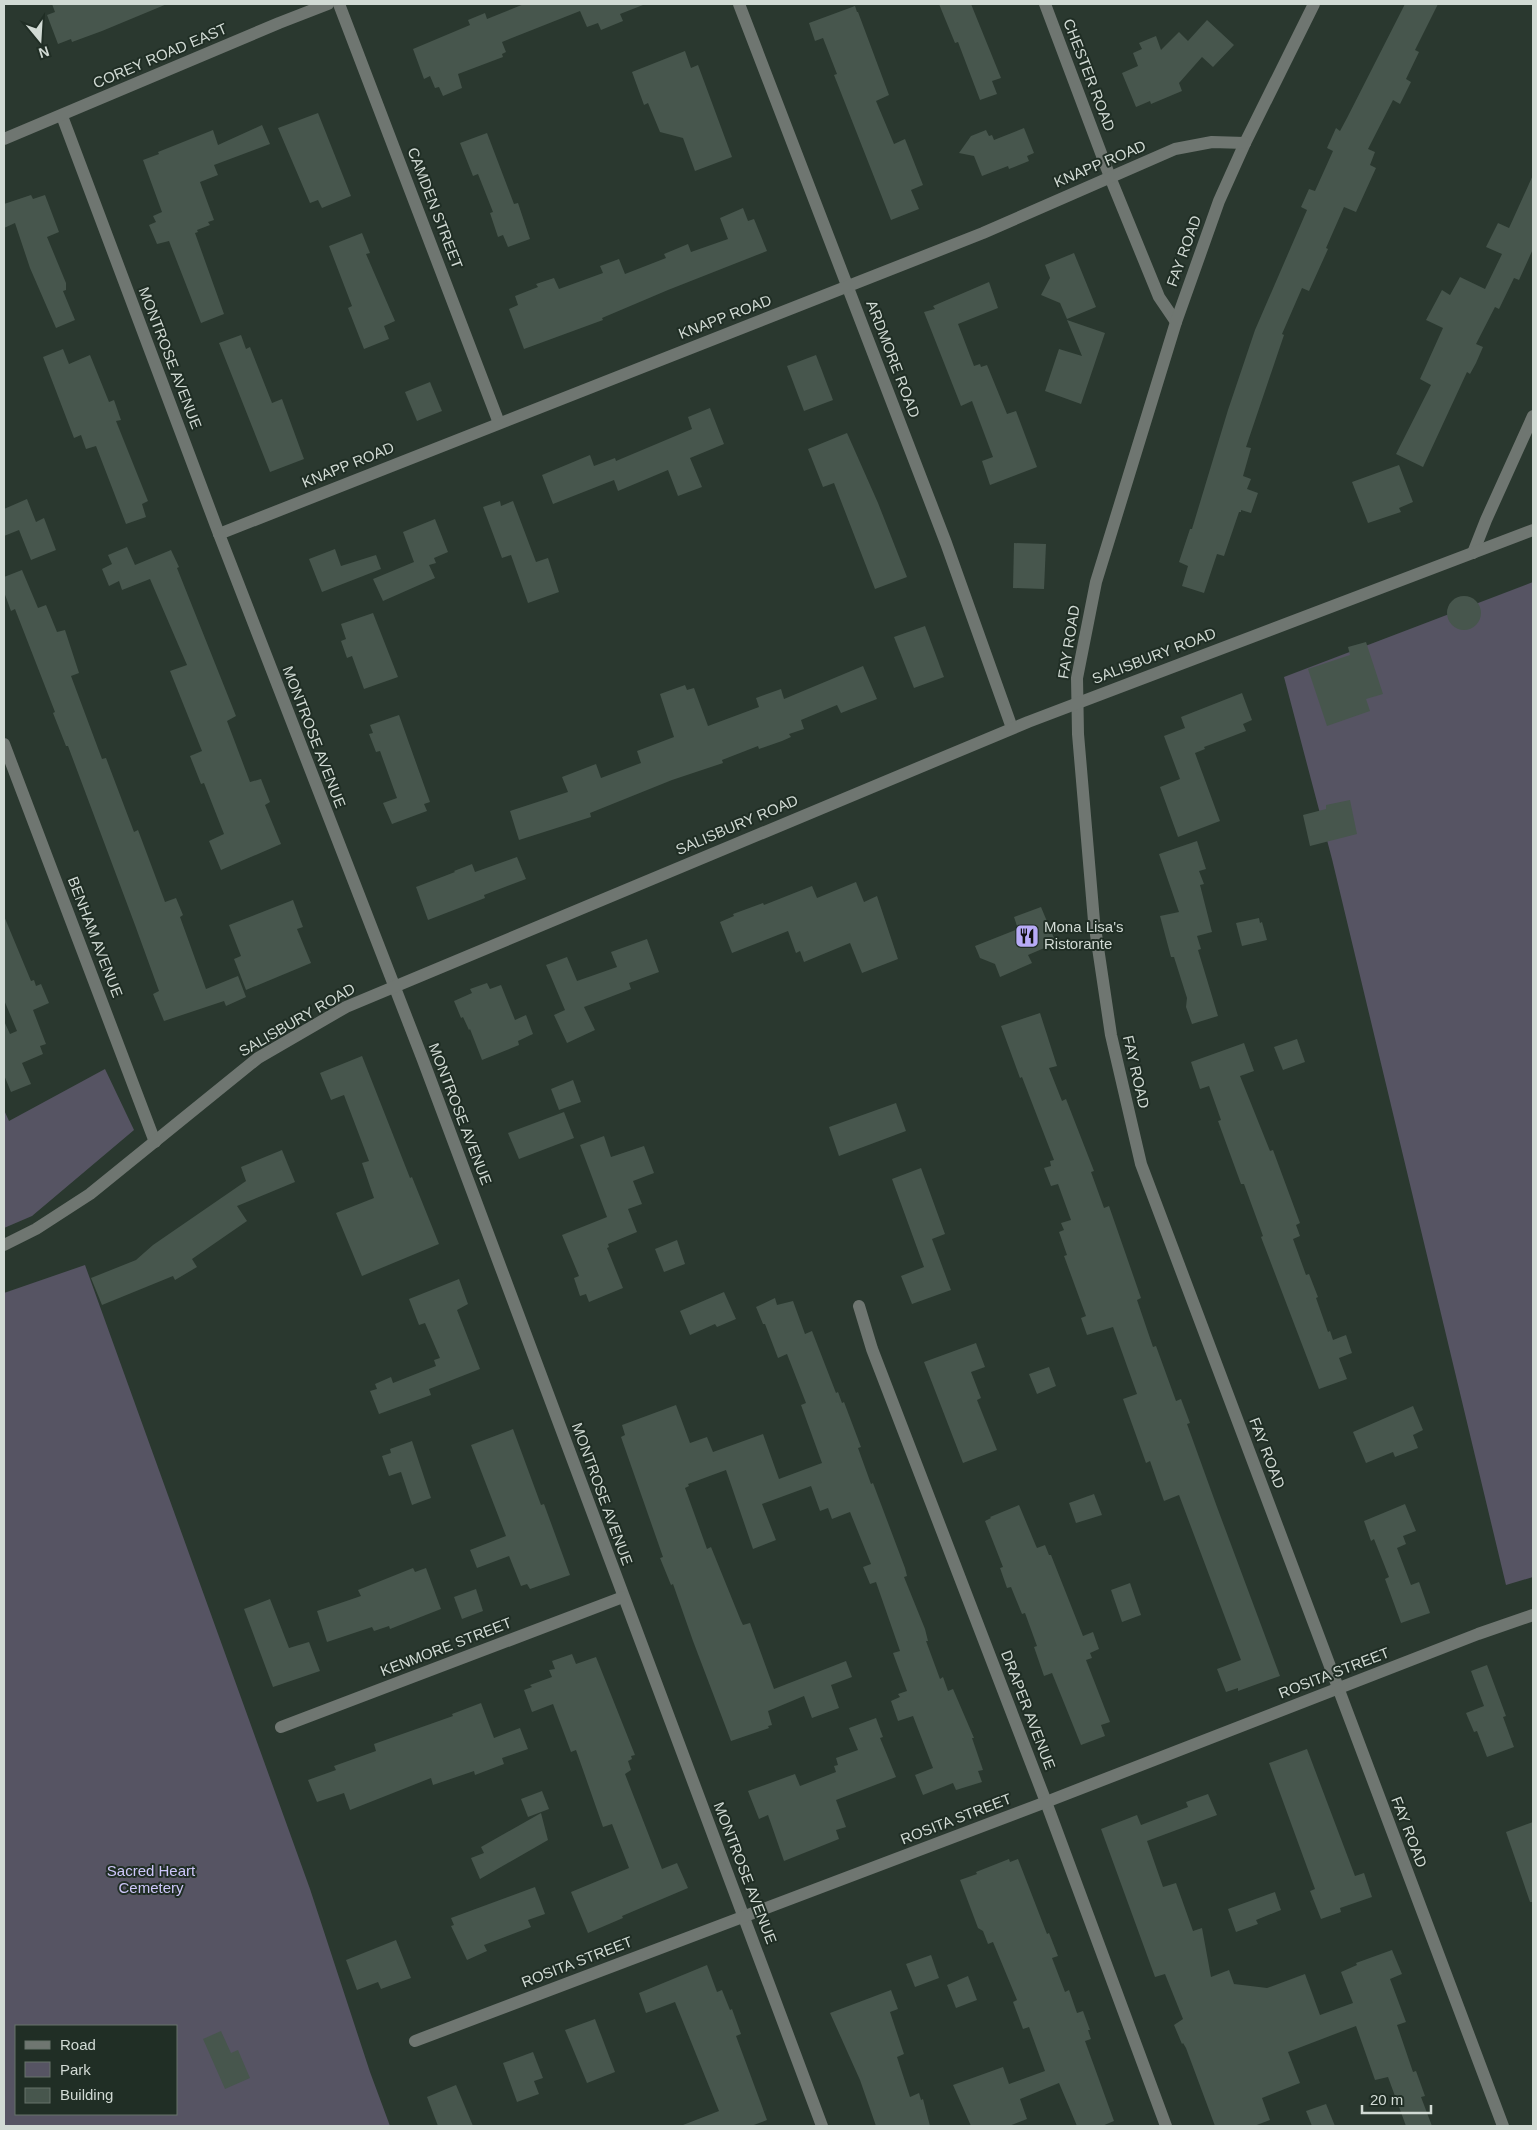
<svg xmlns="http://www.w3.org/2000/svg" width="1537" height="2130" viewBox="0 0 1537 2130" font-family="Helvetica,sans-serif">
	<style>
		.green { fill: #565463; fill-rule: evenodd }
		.building { fill: #47564d }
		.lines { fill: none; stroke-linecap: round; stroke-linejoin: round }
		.minor { stroke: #6f7671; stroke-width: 12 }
		.labels { text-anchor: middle; stroke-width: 4; stroke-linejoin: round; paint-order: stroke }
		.street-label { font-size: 15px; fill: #d1dad4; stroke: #202e25 }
		.poi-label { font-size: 15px; fill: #d1dad4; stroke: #202e25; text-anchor: start }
		.park-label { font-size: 15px; fill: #cec7fa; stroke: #202e25 }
	</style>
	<rect width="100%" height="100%" fill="#2a382f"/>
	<g class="green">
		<polygon points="1533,582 1533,1577 1506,1585 1332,859 1284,677"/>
		<polygon points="105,1069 134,1130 32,1216 4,1228 4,1110 9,1121"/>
		<path d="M85,1265L310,1889L370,2072L390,2126H4V1293ZM16,2026H176V2114H16Z"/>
	</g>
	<g class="building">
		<polygon points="52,4 167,4 102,31 72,42 71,39 58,44 47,15 55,12"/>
		<polygon points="524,4 643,5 620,14 623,21 601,30 598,23 587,27 580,11 502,42 506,52 502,54 503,57 458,74 462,88 443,96 439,87 435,88 430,76 424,79 413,49 470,25 468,20 485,13 487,19"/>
		<polygon points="939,4 971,4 1001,78 992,81 997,94 980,100 958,42 955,43"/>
		<polygon points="1405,4 1438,4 1415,50 1419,52 1406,79 1411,82 1400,104 1393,100 1368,149 1375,152 1370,165 1376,168 1356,212 1344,207 1326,248 1328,249 1309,291 1302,288 1282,334 1284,335 1246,447 1251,448 1243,476 1251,479 1247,489 1258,493 1251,513 1241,510 1241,512 1239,512 1224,556 1217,554 1204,593 1182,586 1188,566 1179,562 1190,529 1192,529 1228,410 1255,330 1307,210 1301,207 1309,189 1315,191 1333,151 1327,148 1336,128 1340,131 1347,118"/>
		<polygon points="855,6 857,12 858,12 889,95 876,101 894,144 905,139 923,185 911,190 919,209 891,220 834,75 837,74 823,38 815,41 809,23"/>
		<polygon points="1207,20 1234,45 1213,67 1202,57 1179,83 1182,91 1151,104 1150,101 1136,107 1122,73 1138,66 1133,53 1142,49 1139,43 1156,36 1161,50 1179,32 1188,41"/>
		<polygon points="685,51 691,68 698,65 732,157 695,171 683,138 660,132 648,103 644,105 632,72"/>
		<polygon points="318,113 351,196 322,208 318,200 310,203 278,128"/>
		<polygon points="262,125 270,144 214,165 218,175 200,182 214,220 208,222 210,225 197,230 198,232 195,233 224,314 201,323 169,241 157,244 149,225 156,222 153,216 162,212 143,160 159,154 158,152 213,130 218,145"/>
		<polygon points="1024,128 1034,153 1027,156 1029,161 1009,169 1008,166 982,176 974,156 959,153 971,136 986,130 989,136 992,135 994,140"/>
		<polygon points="487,133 514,204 518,203 530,239 508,247 503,235 498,237 490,213 493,212 478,174 473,176 460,143"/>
		<polygon points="1533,175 1533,249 1519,280 1514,278 1499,309 1495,307 1476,344 1483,347 1476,363 1470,374 1467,372 1423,467 1396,454 1431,385 1420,379 1443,328 1426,320 1442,290 1450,295 1460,277 1485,289 1502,254 1486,247 1498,223 1509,228"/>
		<polygon points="31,195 33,199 45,195 59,232 47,237 66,283 66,290 63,291 75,320 56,328 30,268 15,223 4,228 4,204"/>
		<polygon points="743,208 748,221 754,219 767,251 668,290 602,318 603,320 524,349 509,309 518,305 515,296 538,287 536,284 554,278 559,289 603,273 600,266 619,259 625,274 666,258 664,254 688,244 691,252 728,239 720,218"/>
		<polygon points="362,233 370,253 366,254 395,321 384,326 389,339 364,349 348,308 352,306 329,246"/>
		<polygon points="1074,253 1096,307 1067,319 1060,303 1041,295 1050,278 1045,265"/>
		<polygon points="989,282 998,308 958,324 974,366 980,364 981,367 987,365 1007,414 1016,411 1037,467 990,485 982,461 993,457 972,401 961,406 924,312 935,309 933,306"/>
		<polygon points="1067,320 1105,333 1081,404 1045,391 1059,349 1082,356"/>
		<polygon points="241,335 246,349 250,347 272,403 282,399 304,459 270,472 219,343"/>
		<polygon points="63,349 69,364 90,355 109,402 114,400 121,420 116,421 148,501 142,504 146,517 126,524 96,446 86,449 81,435 74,438 43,357"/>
		<polygon points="816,355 833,400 804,411 787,366"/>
		<polygon points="430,382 442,411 417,421 405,392"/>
		<polygon points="710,408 724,444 690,458 702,487 678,496 668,470 618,491 614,480 553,504 542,475 590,455 594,466 615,458 616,461 692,429 688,417"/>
		<polygon points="847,433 878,503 907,577 875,589 834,483 823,487 808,449"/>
		<polygon points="1399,465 1413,502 1399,508 1401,512 1368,523 1352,482"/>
		<polygon points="27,499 36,522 44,518 56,550 31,560 19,530 4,536 4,509"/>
		<polygon points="500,501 501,506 513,501 536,562 548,558 559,592 528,603 511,555 502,558 483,507"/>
		<polygon points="435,519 448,552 434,558 436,563 429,565 435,578 383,601 373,579 414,562 403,532"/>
		<polygon points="1014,543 1046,544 1044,589 1013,588"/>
		<polygon points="127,547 135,565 171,550 179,567 177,568 236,716 227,721 250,782 261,779 270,802 265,805 281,844 221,870 209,841 224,834 204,783 201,784 190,756 202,751 170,671 187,665 150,579 122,590 119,581 109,586 102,569 112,564 108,555"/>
		<polygon points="335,549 341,566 376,555 381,569 322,592 309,559"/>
		<polygon points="22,570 38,608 46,605 57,632 65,630 79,673 71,676 102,759 106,758 134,832 138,830 165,902 176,898 183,915 180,917 206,989 238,976 246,997 226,1006 224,1001 164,1021 153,994 159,991 135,925 68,746 66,746 53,713 55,712 15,609 11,611 4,592 4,577"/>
		<circle cx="1464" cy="613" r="17"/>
		<polygon points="373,613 398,677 364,689 352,656 347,658 341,641 346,639 341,624"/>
		<polygon points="925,626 944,677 914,688 894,637"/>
		<polygon points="1366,642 1383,694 1366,699 1370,711 1327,726 1308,669 1350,655 1348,647"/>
		<polygon points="863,666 877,699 841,713 837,705 801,720 804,729 789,734 791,737 782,741 759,749 758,746 722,760 723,763 672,780 590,813 591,817 519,840 510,811 568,792 562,777 596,764 601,778 641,763 637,751 674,737 660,694 685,685 687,690 694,688 708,726 759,707 756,698 781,689 784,699"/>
		<polygon points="1242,693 1252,720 1243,724 1246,731 1204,747 1205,749 1195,753 1220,821 1178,837 1160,787 1180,779 1164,736 1185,728 1181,717"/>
		<polygon points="399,715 430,802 424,804 427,811 392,824 383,803 397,798 380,751 376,752 369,734 373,733 370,725"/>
		<polygon points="1350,800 1357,834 1310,846 1303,815 1326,809 1326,805"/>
		<polygon points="1197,841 1206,869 1199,871 1204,884 1200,885 1212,932 1197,936 1201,949 1198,950 1218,1016 1192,1024 1186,1007 1187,998 1174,957 1171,957 1160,916 1179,912 1159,854"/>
		<polygon points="517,857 526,879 484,895 485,898 428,920 416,887 455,872 454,871 472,864 475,872"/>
		<polygon points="856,882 864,902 877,896 898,959 862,973 850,943 804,962 800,951 796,953 788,931 732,953 720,922 734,916 733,914 763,903 764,905 812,886 817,898"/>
		<polygon points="293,900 303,927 297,929 311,963 246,990 234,959 241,956 229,925"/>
		<polygon points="1041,907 1056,943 1028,955 1032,963 1000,977 995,964 980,958 975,946 1018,929 1014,917"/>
		<polygon points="4,916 31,981 34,980 36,986 41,984 49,1003 33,1010 46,1044 40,1046 43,1054 22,1063 31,1084 11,1092 4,1075 4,1021 10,1034 17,1031 4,1000"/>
		<polygon points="1259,918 1260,923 1262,922 1267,940 1242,946 1236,923"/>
		<polygon points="647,939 659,972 629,983 631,989 584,1007 595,1030 567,1043 554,1015 565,1010 546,965 567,957 577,981 617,967 611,952"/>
		<polygon points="487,983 490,989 501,985 515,1020 526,1015 533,1034 518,1041 519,1045 482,1060 470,1029 469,1030 463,1017 461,1018 454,1001 472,993 470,989"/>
		<polygon points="1040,1013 1057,1066 1049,1068 1062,1101 1066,1099 1094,1171 1091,1172 1104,1208 1109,1206 1141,1298 1137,1300 1153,1347 1156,1346 1176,1401 1181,1399 1190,1423 1187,1424 1217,1507 1280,1676 1238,1691 1238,1688 1226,1692 1217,1669 1241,1660 1179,1495 1164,1501 1150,1461 1146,1463 1123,1399 1137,1394 1113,1327 1087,1335 1081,1318 1086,1316 1064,1256 1067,1255 1059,1232 1064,1230 1061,1223 1071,1220 1058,1184 1051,1186 1044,1168 1051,1166 1050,1161 1054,1160 1022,1077 1020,1078 1001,1026"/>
		<polygon points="1297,1039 1305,1062 1283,1070 1274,1047"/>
		<polygon points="1244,1043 1254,1071 1240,1076 1270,1151 1273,1150 1300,1223 1296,1225 1300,1236 1293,1239 1306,1275 1309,1274 1318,1297 1316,1298 1328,1332 1330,1331 1333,1340 1346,1335 1352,1353 1339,1358 1347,1379 1319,1389 1261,1237 1263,1236 1244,1184 1241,1184 1218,1121 1221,1120 1209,1086 1200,1089 1191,1062"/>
		<polygon points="362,1056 410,1178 412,1177 439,1244 362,1276 336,1213 374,1198 362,1163 369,1161 344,1095 331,1100 320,1073"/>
		<polygon points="573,1080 581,1102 559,1110 551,1089"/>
		<polygon points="896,1103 906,1131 839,1156 829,1127"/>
		<polygon points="564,1112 574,1138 519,1159 508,1133"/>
		<polygon points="604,1136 611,1157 644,1146 654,1173 633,1181 642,1204 628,1209 637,1232 608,1244 609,1247 607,1248 623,1288 589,1302 586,1294 580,1296 574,1278 579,1276 562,1235 607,1217 580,1145"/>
		<polygon points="282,1150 295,1182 237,1206 247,1221 192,1259 197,1267 175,1280 173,1276 102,1305 91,1278 136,1260 153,1245 246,1181 241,1167"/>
		<polygon points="921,1168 945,1234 932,1239 951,1290 912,1304 901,1276 924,1267 892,1179"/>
		<polygon points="677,1240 685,1264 664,1272 655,1249"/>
		<polygon points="459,1279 468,1304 457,1310 480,1369 429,1389 431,1395 379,1414 370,1391 377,1389 375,1384 391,1377 393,1383 436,1366 434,1360 440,1358 425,1323 419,1325 409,1299"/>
		<polygon points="724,1292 736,1319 717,1327 715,1324 690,1335 680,1311"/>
		<polygon points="775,1298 777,1305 793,1301 805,1334 812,1331 836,1393 838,1392 842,1403 844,1402 861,1447 858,1448 871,1484 873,1483 905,1568 907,1576 904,1577 925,1629 928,1641 926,1641 940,1679 943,1677 948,1691 953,1689 974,1738 972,1738 983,1770 978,1771 982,1782 956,1790 953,1783 923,1795 915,1775 933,1768 913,1716 898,1721 891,1701 900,1697 898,1694 907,1691 893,1653 900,1651 876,1582 870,1584 863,1567 871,1564 850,1512 832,1519 828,1508 820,1511 811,1486 762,1504 776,1540 753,1549 726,1470 688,1484 689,1486 685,1488 707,1549 711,1547 741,1621 743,1625 750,1623 774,1689 846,1661 852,1677 831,1685 839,1708 812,1718 804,1696 768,1711 772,1725 768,1726 769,1728 731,1741 693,1641 673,1584 671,1585 660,1558 663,1557 621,1437 625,1435 622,1425 676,1405 690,1443 707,1437 713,1452 763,1434 779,1479 822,1463 801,1405 806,1403 787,1354 778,1358 765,1324 763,1324 756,1307"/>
		<polygon points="976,1343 985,1367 971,1372 981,1398 977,1400 997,1450 963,1463 924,1362"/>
		<polygon points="1049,1367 1056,1386 1037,1394 1029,1374"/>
		<polygon points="1413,1406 1423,1430 1413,1435 1418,1448 1395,1457 1393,1452 1366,1463 1353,1432"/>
		<polygon points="513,1429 541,1505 544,1504 570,1575 530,1589 527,1584 521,1586 509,1556 477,1568 470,1550 506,1536 471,1445"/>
		<polygon points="412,1441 431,1498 412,1505 401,1472 389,1476 382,1456 391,1453 390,1449"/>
		<polygon points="1094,1494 1102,1515 1076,1523 1069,1503"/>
		<polygon points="1405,1504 1416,1531 1403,1536 1406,1544 1397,1548 1411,1585 1419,1582 1430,1613 1401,1623 1385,1579 1389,1577 1374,1539 1371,1541 1364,1521"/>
		<polygon points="1019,1505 1036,1546 1037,1548 1045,1545 1049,1555 1051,1555 1083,1636 1093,1632 1099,1649 1090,1653 1092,1658 1086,1660 1110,1722 1101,1725 1105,1736 1081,1745 1052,1673 1044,1676 1034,1647 1037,1646 1025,1613 1022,1614 1011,1587 1007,1588 1000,1568 1003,1567 985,1521 991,1518 990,1517"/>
		<polygon points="413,1568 415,1572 426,1568 441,1609 390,1629 389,1626 374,1631 372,1627 327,1642 317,1611 361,1596 358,1590"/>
		<polygon points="1130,1583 1141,1615 1122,1622 1111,1590"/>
		<polygon points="476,1589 483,1611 462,1619 454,1597"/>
		<polygon points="270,1599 289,1648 309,1642 320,1671 273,1687 244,1609"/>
		<polygon points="572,1654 576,1664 596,1657 635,1755 631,1756 632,1759 628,1761 631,1770 625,1774 662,1869 677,1863 688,1888 622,1916 623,1918 588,1933 571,1892 629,1868 612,1824 603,1827 576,1750 571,1752 553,1704 532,1712 524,1690 532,1687 530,1685 552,1677 549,1670 555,1669 552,1661"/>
		<polygon points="1487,1665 1506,1716 1503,1717 1514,1747 1487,1757 1477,1731 1474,1732 1466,1713 1484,1706 1471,1671"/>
		<polygon points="481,1703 494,1738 520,1728 528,1749 502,1758 504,1764 475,1775 474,1771 433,1785 431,1778 350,1810 344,1793 317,1802 308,1780 336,1770 334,1766 376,1751 374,1744 453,1716 452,1714"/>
		<polygon points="876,1718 883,1737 880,1738 896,1777 836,1800 846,1827 836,1830 839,1839 784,1861 768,1815 759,1819 748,1791 795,1774 800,1786 836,1772 834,1766 838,1765 836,1758 858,1750 849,1728"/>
		<polygon points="1307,1749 1355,1876 1364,1873 1372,1897 1340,1908 1341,1912 1321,1919 1310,1891 1315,1889 1269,1763"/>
		<polygon points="542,1791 549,1809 528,1817 521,1799"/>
		<polygon points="1208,1794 1217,1815 1147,1841 1163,1887 1176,1883 1193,1931 1202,1928 1211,1977 1229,1970 1234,1984 1267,1988 1305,1974 1320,2015 1353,2003 1341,1972 1357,1965 1356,1963 1392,1950 1402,1974 1390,1979 1406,2022 1397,2025 1413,2072 1416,2071 1425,2096 1421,2097 1432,2126 1406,2126 1388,2077 1375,2080 1356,2026 1288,2052 1300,2083 1262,2098 1270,2120 1254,2126 1215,2126 1186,2048 1183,2043 1182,2044 1174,2025 1183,2019 1165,1974 1155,1977 1101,1829 1137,1815 1141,1825 1188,1807 1186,1802"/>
		<polygon points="541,1813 548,1840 480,1879 471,1858 484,1853 481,1847"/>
		<polygon points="1533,1822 1533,1902 1530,1902 1506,1832"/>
		<polygon points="1009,1859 1010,1862 1018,1859 1047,1934 1049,1933 1058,1956 1052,1958 1065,1992 1069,1990 1077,2013 1083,2011 1090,2030 1088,2030 1091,2039 1085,2041 1114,2121 1102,2126 1077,2126 1059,2083 1020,2099 1027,2119 1009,2126 971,2126 953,2085 1003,2067 1009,2084 1045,2071 1029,2027 1023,2029 1013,2002 1017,2000 993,1942 988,1944 983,1931 978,1928 960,1880 977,1874 976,1872"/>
		<polygon points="535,1887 545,1914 528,1920 531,1927 484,1945 487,1951 467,1960 451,1926 454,1925 451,1918"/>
		<polygon points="1275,1892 1281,1910 1256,1920 1258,1924 1236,1932 1228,1909"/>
		<polygon points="396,1940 411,1978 381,1989 378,1982 357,1990 346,1960"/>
		<polygon points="931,1955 939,1978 915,1987 906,1964"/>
		<polygon points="707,1965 717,1992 722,1990 730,2010 732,2009 741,2034 736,2036 767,2120 751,2126 683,2126 683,2125 719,2111 675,2002 646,2013 639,1993"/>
		<polygon points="968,1976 977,2000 956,2008 947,1985"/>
		<polygon points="891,1990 898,2009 890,2012 904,2054 897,2057 910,2097 919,2093 921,2100 923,2099 930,2126 876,2126 860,2080 830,2013"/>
		<polygon points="595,2019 615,2072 587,2083 565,2030"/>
		<polygon points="221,2031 231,2053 238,2050 250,2078 225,2089 203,2039"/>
		<polygon points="533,2052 543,2078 534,2081 539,2094 517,2102 503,2063"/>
		<polygon points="456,2085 473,2126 438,2126 427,2097"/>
		<polygon points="1326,2104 1335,2126 1312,2126 1306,2111"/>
	</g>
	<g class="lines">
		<g class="minor">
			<polyline points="339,4 499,423"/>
			<polyline points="739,4 946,543 1012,728"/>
			<polyline points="1045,4 1110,177 1159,297 1176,322"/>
			<polyline points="1314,4 1245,143 1219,201 1176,322 1096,582 1077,678 1078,734 1094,921 1111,1035 1141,1164 1503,2126"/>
			<polyline points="62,116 219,534 423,1060 822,2126"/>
			<polyline points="4,139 279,23 328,4"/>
			<polyline points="219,534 983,233 1175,149 1212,142 1245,143"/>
			<polyline points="1473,553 1486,520 1533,416"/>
			<polyline points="4,744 155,1142"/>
			<polyline points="4,1245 36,1229 90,1194 258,1058 346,1007 1028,722 1533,530"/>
			<polyline points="859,1306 872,1349 1046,1802 1166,2126"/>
			<polyline points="281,1727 623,1597"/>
			<polyline points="415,2041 1046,1802 1478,1634 1533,1615"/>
		</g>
	</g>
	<defs>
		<g id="restaurant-square" transform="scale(1.25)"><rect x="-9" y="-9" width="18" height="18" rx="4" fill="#b8abf7" stroke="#202e25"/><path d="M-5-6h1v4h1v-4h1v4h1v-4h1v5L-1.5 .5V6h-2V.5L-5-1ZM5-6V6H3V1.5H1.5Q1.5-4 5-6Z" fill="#111"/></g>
	</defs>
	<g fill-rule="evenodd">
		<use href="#restaurant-square" x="1027" y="936"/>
	</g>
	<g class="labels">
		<g class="street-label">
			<text transform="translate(160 56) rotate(-23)" y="5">COREY ROAD EAST</text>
			<text transform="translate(1089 75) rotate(69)" y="5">CHESTER ROAD</text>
			<text transform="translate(1100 164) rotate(-23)" y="5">KNAPP ROAD</text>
			<text transform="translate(435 208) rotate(69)" y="5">CAMDEN STREET</text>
			<text transform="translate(1184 251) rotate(-70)" y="5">FAY ROAD</text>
			<text transform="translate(725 317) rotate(-21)" y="5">KNAPP ROAD</text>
			<text transform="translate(170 358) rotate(69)" y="5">MONTROSE AVENUE</text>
			<text transform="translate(893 359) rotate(69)" y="5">ARDMORE ROAD</text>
			<text transform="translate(348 465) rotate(-22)" y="5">KNAPP ROAD</text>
			<text transform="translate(1069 642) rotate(-81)" y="5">FAY ROAD</text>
			<text transform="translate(1154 656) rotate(-21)" y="5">SALISBURY ROAD</text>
			<text transform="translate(314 737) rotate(69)" y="5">MONTROSE AVENUE</text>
			<text transform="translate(737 825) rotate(-23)" y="5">SALISBURY ROAD</text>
			<text transform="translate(95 937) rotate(69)" y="5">BENHAM AVENUE</text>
			<text transform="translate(297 1020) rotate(-30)" y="5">SALISBURY ROAD</text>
			<text transform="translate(1136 1072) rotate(77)" y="5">FAY ROAD</text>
			<text transform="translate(460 1114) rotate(69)" y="5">MONTROSE AVENUE</text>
			<text transform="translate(1267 1453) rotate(69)" y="5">FAY ROAD</text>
			<text transform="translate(602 1494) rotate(70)" y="5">MONTROSE AVENUE</text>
			<text transform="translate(446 1647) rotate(-21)" y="5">KENMORE STREET</text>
			<text transform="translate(1334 1673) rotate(-21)" y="5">ROSITA STREET</text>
			<text transform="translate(1028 1710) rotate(69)" y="5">DRAPER AVENUE</text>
			<text transform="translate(956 1819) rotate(-21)" y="5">ROSITA STREET</text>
			<text transform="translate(1409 1832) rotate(69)" y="5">FAY ROAD</text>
			<text transform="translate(745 1873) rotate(69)" y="5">MONTROSE AVENUE</text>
			<text transform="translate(577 1962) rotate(-21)" y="5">ROSITA STREET</text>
		</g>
		<g class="poi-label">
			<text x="1044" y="932">Mona Lisa's<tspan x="1044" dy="17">Ristorante</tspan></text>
		</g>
		<g class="park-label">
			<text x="151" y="1876">Sacred Heart<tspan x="151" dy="17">Cemetery</tspan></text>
		</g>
	</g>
	<rect width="1537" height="2130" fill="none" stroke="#d1dad4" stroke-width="10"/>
	<rect x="15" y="2025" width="162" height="90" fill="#202e25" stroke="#67736b"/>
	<rect x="25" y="2041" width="25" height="8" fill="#6f7671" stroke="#67736b"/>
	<text x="60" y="2050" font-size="15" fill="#d1dad4">Road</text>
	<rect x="25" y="2062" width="25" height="15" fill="#565463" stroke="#67736b"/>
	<text x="60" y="2075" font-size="15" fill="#d1dad4">Park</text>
	<rect x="25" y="2088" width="25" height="15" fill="#47564d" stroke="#67736b"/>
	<text x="60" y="2100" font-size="15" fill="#d1dad4">Building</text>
	<g transform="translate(40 40) rotate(162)" stroke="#202e25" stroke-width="4" paint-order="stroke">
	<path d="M0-4L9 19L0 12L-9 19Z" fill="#d1dad4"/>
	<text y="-8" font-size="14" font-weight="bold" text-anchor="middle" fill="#d1dad4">N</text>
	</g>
	<path d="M1362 2105v8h69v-8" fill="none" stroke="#d1dad4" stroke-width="2.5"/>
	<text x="1370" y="2105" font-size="15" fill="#d1dad4" stroke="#202e25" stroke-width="4" paint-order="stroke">20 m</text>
</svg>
